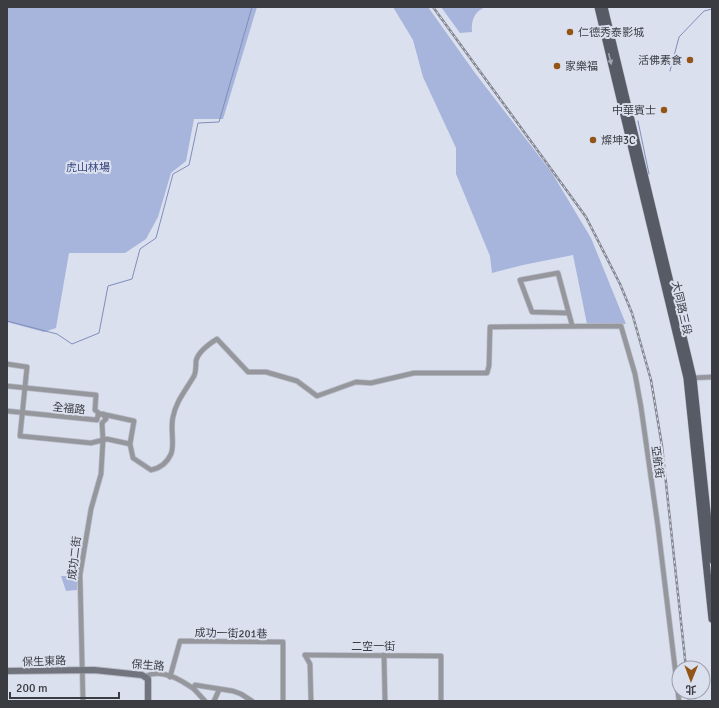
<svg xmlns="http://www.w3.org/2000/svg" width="719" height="708" viewBox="0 0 719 708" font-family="Signika,'Noto Sans TC',sans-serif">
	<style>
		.green { fill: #a7b4db }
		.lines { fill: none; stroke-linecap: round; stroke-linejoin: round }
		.stream { stroke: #7f8eba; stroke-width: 1 }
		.street-casing { stroke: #b8bcc9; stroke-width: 6 }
		.secondary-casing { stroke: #b8bcc9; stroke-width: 8 }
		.primary-casing { stroke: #b8bcc9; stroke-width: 8 }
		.street { stroke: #95979d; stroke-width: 4.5 }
		.secondary { stroke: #71747c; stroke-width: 6 }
		.primary { stroke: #575b65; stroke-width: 7 }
		.rail-casing { stroke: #858892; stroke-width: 2.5 }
		.rail { stroke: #dbe0ef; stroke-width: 1; stroke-dasharray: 3; stroke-linecap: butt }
		.oneway { fill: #a0a4b1 }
		.poi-dot { fill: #925517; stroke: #dbe0ef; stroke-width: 1.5 }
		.labels { text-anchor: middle; stroke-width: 4; stroke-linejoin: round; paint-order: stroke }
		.poi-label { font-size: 11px; fill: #3a3c42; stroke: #dbe0ef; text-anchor: start }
		.park-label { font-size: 11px; fill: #384781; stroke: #dbe0ef }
		.street-label { font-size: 11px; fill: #3a3c42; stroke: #dbe0ef }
	</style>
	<rect width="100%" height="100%" fill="#dbe0ef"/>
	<g class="green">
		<polygon points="7,7 257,7 223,119 194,119 186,161 171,173 158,217 146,239 125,253 69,253 56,328 44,332 7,322"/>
		<polygon points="393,7 428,7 475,73 552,173 591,238 626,324 587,324 573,255 523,265 492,273 490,256 456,174 456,148 423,77 413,40"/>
		<path d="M441,7H486C474,11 471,21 472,32L460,33Z"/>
		<polygon points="61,576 77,576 77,590 66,591"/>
	</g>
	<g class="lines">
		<g class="stream">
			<polyline points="670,71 679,37 704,11 712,9"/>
			<polyline points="638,121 649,174"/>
			<polyline points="7,321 57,334 72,344 99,333 108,286 132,279 140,249 156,238 173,174 189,165 198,123 219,122 252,7"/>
		</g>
		<g class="street-casing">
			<g id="street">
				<polyline points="568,313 532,312 520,280 558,273 572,325"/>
				<polyline points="7,364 27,367 20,436 91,443 107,439 130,444"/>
				<polyline points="691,378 712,377"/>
				<polyline points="7,386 96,395 95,410 100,414"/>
				<path d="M7,411L97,420L98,415L102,414L134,421L130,444L133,458L151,470C161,468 167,463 171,454C175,445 170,428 173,417C176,401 186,390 194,376C196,372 196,366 196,361C198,352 209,344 217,339L248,372H266L297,381L317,396L356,382L371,383L414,373H487L489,366L490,327L621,326L635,374L641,407L658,527L679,701"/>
				<polyline points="305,655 441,656 441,701"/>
				<polyline points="305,655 310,664 311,701"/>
				<polyline points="384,655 385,701"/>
				<path d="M146,676C162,668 181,680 194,689L195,685L233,691L241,694L252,701"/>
				<polyline points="170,677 180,641 283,642 283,701"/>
				<polyline points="194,689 205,701"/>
				<polyline points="83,701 80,575 91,509 101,474 103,440 102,423 106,419 103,414"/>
				<polyline points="214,701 219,690"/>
			</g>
		</g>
		<g class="secondary-casing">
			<polyline id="secondary" points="7,671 94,670 142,675 148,679 148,701"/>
		</g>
		<g class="primary-casing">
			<g id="primary">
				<polyline points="598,7 687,378 712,619"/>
				<polyline points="604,7 693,378 712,560"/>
			</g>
		</g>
		<use href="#street" class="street"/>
		<use href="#secondary" class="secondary"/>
		<use href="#primary" class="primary"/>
		<g class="rail-casing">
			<g id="rail">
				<polyline points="433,7 586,217 620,284 632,313 651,380 662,446 686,668"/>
				<polyline points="688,692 689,701"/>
			</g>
		</g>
		<use href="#rail" class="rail"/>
	</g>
	<defs><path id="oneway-solid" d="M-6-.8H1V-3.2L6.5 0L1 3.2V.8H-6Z"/></defs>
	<use class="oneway" href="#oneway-solid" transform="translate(610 59) rotate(76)"/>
	<g class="poi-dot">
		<circle cx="570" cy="32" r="4"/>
		<circle cx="690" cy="60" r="4"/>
		<circle cx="557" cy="66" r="4"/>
		<circle cx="664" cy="110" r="4"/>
		<circle cx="593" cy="140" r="4"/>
	</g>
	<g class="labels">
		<g class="poi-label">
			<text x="578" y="36">仁德秀泰影城</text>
			<text x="682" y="64" text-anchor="end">活佛素食</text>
			<text x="565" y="70">家樂福</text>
			<text x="656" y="114" text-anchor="end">中華賓士</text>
			<text x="601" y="144">燦坤3C</text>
		</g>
		<g class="park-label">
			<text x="88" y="171">虎山林場</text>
		</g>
		<g class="street-label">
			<text transform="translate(682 308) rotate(77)" y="4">大同路三段</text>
			<text transform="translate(69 408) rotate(6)" y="4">全福路</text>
			<text transform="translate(658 462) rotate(82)" y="4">亞航街</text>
			<text transform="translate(74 558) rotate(-83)" y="4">成功二街</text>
			<text transform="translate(231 633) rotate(1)" y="4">成功一街201巷</text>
			<text x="373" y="650">二空一街</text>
			<text transform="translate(44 661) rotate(-2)" y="4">保生東路</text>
			<text transform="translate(148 665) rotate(4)" y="4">保生路</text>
		</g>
	</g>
	<rect width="719" height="708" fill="none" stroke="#3a3c42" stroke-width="16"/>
	<g transform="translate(691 680) rotate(181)"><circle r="19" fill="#dbe0ef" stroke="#9b9eaa"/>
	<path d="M0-3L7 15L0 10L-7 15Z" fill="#925517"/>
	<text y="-6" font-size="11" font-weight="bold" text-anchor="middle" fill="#3a3c42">北</text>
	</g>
	<path d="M10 692v6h109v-6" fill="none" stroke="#3a3c42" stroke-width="2"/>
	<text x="16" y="692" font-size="12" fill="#3a3c42" stroke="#dbe0ef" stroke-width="3" paint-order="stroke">200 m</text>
</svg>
